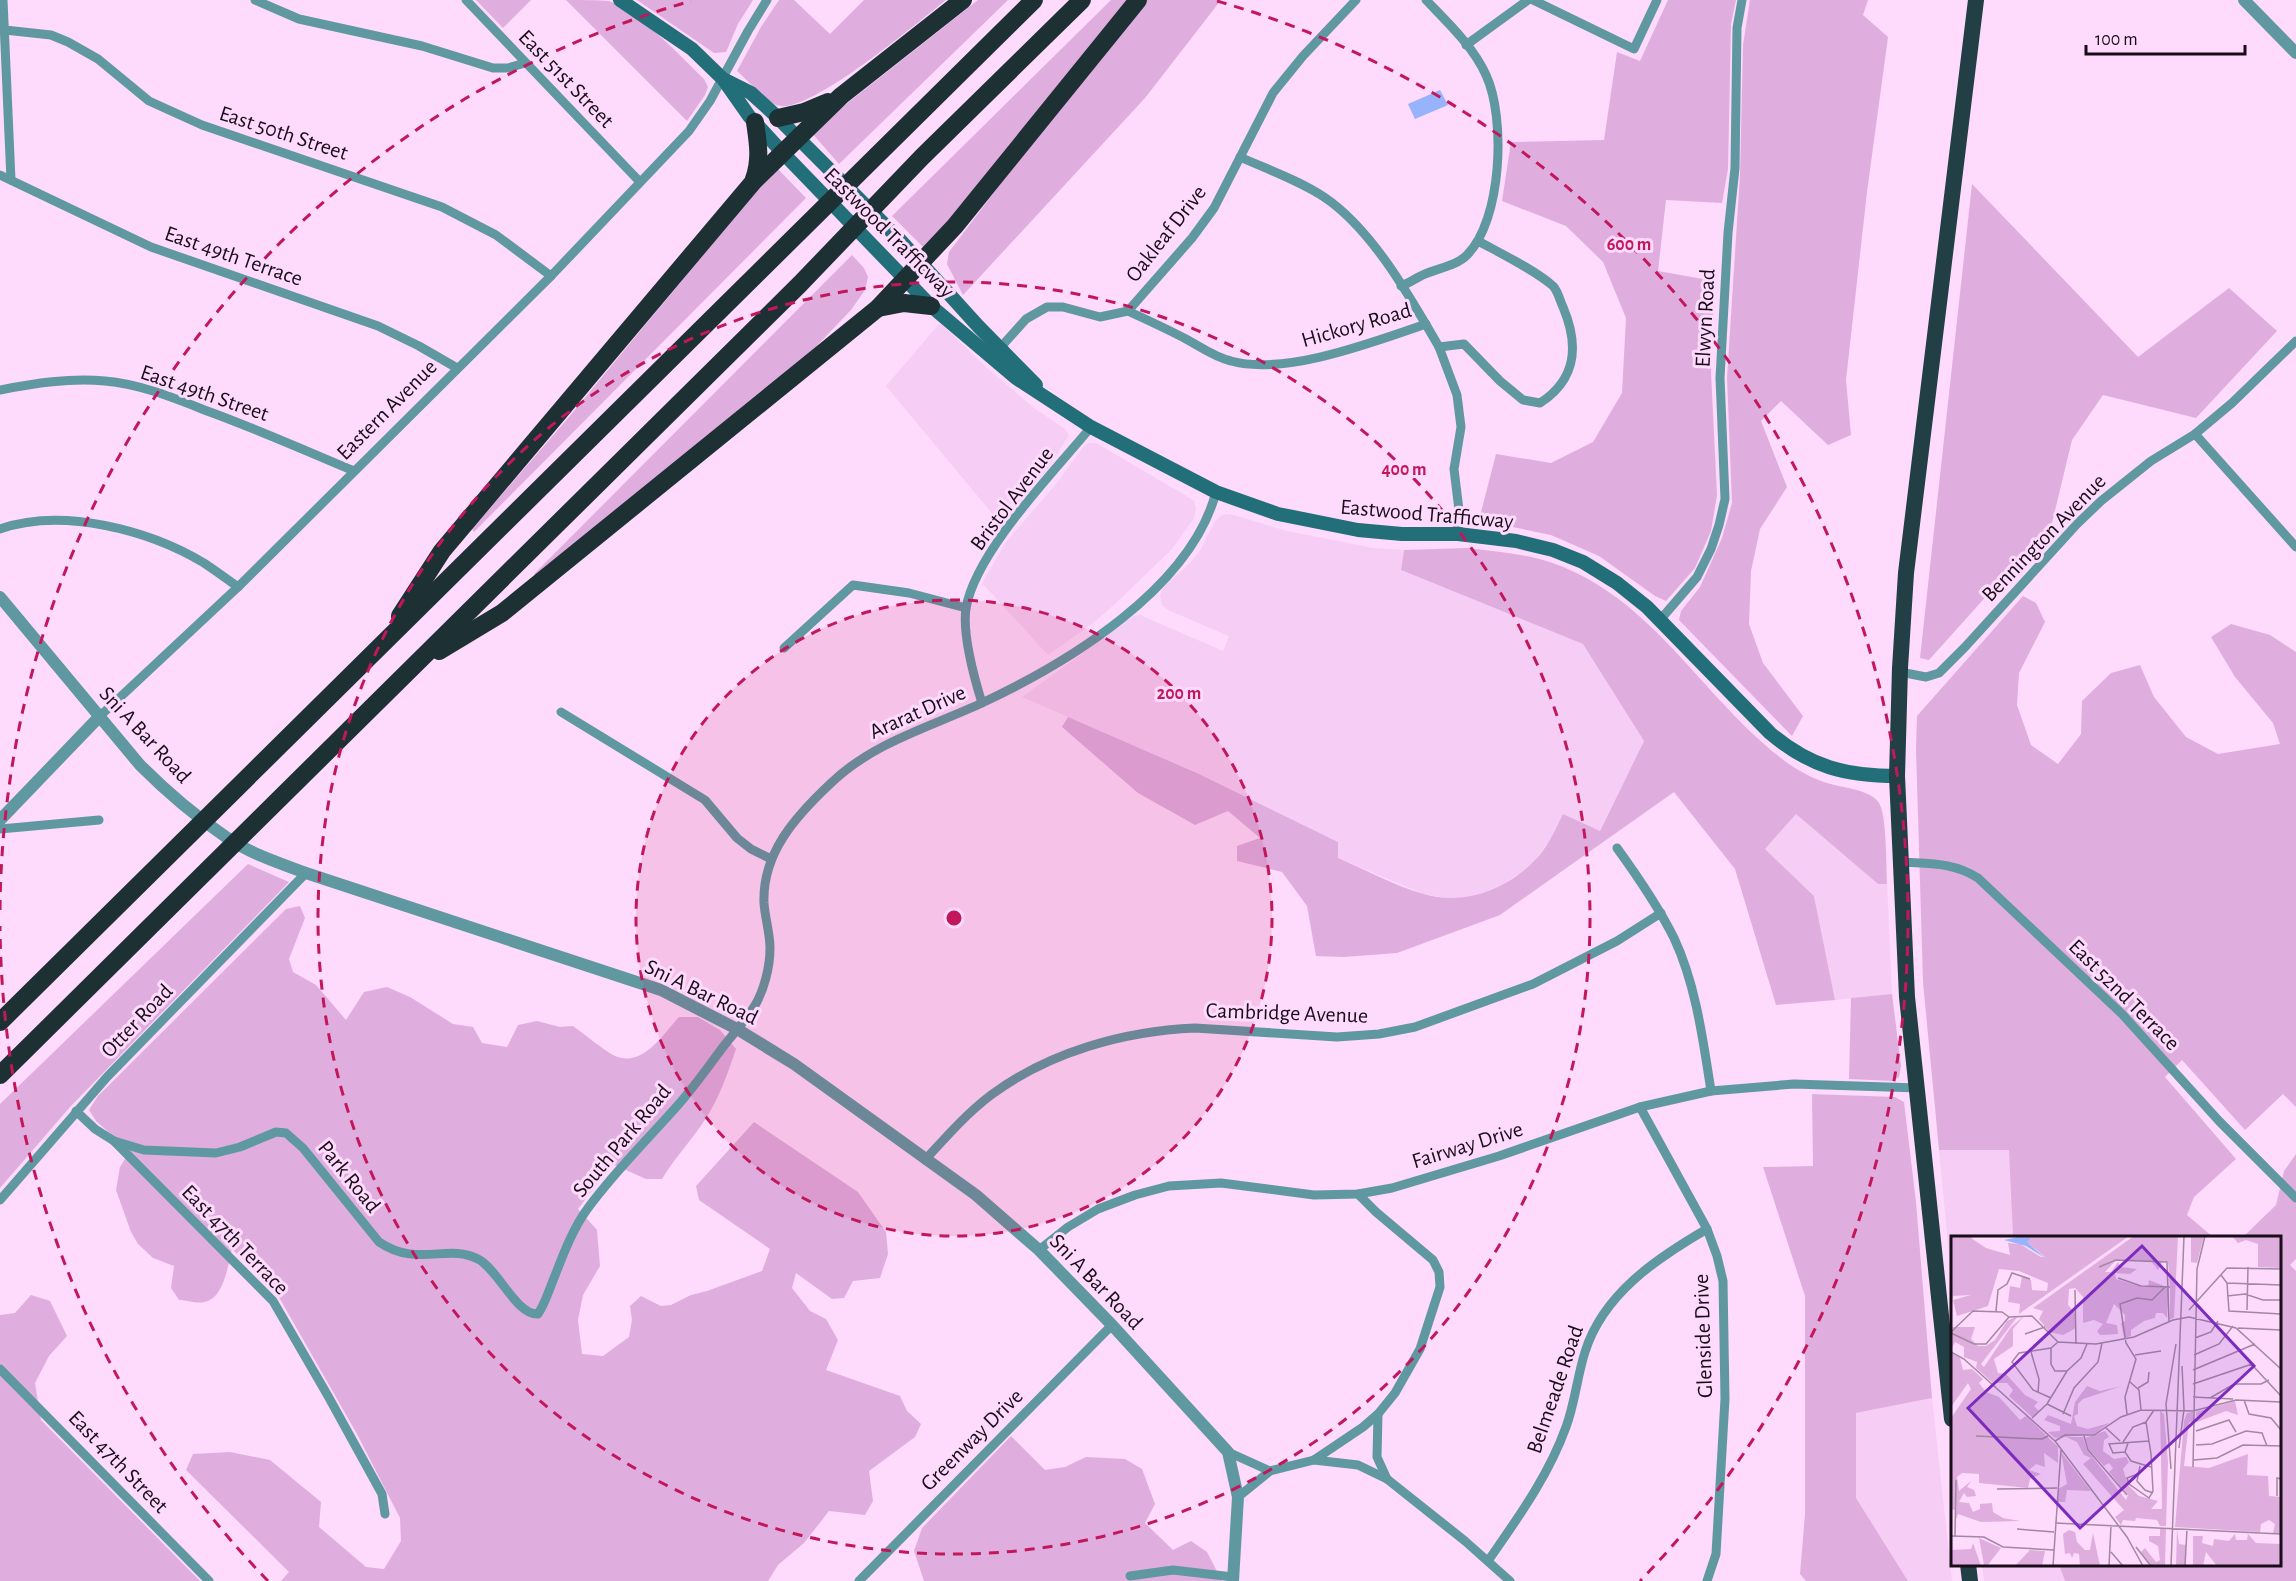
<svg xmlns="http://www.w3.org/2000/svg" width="2296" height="1581" viewBox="0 0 2296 1581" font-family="'Alegreya Sans',sans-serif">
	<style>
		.built { fill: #f6cdf5 }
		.green { fill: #e0aede }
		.water { fill: #97b3fb }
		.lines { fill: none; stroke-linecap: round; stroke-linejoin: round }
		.minor { stroke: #6098a1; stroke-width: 9 }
		.tertiary { stroke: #6098a1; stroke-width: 12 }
		.secondary { stroke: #236f79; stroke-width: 14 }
		.trunk { stroke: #213f44; stroke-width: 16 }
		.motorway { stroke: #1d3134; stroke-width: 18 }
		.ring { fill: none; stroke: #c2185b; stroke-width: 3; stroke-dasharray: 10 8 }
		.labels { text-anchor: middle; stroke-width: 6; stroke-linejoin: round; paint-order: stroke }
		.street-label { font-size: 22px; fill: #190d19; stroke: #fedafc }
		.inset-road { fill: none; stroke: #a288a1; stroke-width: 1.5 }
		.view { fill: #7b2cbf; fill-opacity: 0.15; stroke: #7b2cbf; stroke-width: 3 }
		.inset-edge { fill: none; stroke: #190d19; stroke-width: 3 }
		.centre { fill: #c2185b; stroke: #fedafc; stroke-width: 3 }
		.ring-label { font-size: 18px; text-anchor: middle; font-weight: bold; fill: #c2185b; stroke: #fedafc; stroke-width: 6; stroke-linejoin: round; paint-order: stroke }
	</style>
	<rect width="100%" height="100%" fill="#fedafc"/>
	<g class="built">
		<polygon points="940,323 986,367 1034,408 1065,429 1069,435 1047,470 1000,523 886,386"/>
		<polygon points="1089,443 1096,443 1188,497 1194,501 1196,509 1194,518 1172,549 1116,603 1092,624 1048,655 982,583 1006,542 1056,484 1084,446"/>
		<polygon points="1230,514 1287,531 1373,548 1404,550 1401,570 1584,644 1644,741 1599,832 1563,814 1551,838 1535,860 1519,874 1497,888 1474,896 1452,899 1424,894 1338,858 1338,842 1199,774 1022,697 1134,616 1140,615 1223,651 1229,636 1168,610 1162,605 1160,596 1162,589 1191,562 1201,549 1215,521 1222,515"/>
		<polygon points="1796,814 1878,884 1887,884 1892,994 1835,1000 1814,896 1765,849"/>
		<polygon points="1939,1150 2010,1150 2013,1237 1952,1238 1952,1286"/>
		<polygon points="1932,1398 1952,1581 1908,1581 1856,1498 1856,1413"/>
		<polygon points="1982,1565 2059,1565 2065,1581 1984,1581"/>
	</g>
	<g class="green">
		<polygon points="476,0 531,0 503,28"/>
		<path d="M566,0C578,0 598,0 609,1C643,15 677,53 704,79L708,87L705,95L687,121Z"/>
		<polygon points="637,0 753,0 738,24 726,52 714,53"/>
		<path d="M779,0H794L830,34L864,0H946C919,21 806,118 776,105C767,101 746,79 737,71L761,27Z"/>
		<polygon points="978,0 1008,0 839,164 811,132"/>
		<polygon points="1111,0 1129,0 927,251 892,216"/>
		<polygon points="1145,0 1221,0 1145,98 963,295 947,264 949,252 1044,126"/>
		<polygon points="1668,0 1736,0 1731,24 1728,169 1722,203 1666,200 1658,271 1714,281 1711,372 1717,495 1711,531 1695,568 1666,601 1655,596 1599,556 1551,535 1479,520 1496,454 1551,463 1593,442 1622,393 1626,318 1603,262 1566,226 1502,201 1511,142 1604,140 1617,52 1640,61"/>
		<polygon points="1750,0 1868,0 1863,15 1888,37 1867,192 1846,380 1851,435 1828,445 1781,401 1761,421 1787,487 1760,529 1751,571 1749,624 1763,663 1803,716 1792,736 1679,620 1681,611 1700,587 1722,538 1732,503 1727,378 1740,175 1743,45"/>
		<polygon points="776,167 806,198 474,532 472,529 569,417"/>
		<polygon points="1972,184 2138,357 2229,288 2277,331 2196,418 2103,395 2072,440 2052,523 1929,660 1920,658"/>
		<polygon points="852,255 864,268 868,277 865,290 851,310 809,354 538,578 534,574"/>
		<path d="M1467,548C1493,551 1518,553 1543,560C1652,592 1702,701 1789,764C1798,770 1810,777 1821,781C1837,788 1870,788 1879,803C1887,815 1886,867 1887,884H1878L1796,814L1765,849L1814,896L1835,1000L1776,1005L1735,869L1674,792L1500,915L1397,953L1344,957L1316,956L1307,906L1282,872L1237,861V846L1260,838L1228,811L1195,825L1138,793L1062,727L1068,717L1199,774L1338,842V858C1366,870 1395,886 1424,894C1463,906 1506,890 1534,861C1547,849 1555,830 1563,814L1600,831L1644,741L1583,644L1401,570L1404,550Z"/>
		<polygon points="2023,596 2036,603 2045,622 2019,673 2017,705 2031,745 2058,764 2081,734 2082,701 2111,673 2140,665 2154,697 2186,737 2218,754 2280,744 2273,723 2235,677 2211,637 2231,624 2270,635 2296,652 2296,1107 2283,1094 2245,1130 2182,1060 2165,1077 2236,1159 2194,1197 2187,1215 2213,1237 2013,1237 2009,1150 1939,1150 1923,982 1916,749 1917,716"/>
		<polygon points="248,864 289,882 70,1107 0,1188 0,1104"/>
		<path d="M300,906L305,918L289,959L293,972L316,985L346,1020L364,992L387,987L410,997L453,1024L473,1027L482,1043L507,1047L518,1025L537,1021L560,1027L573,1026C583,1033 606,1052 615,1056C643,1068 663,1034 679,1017H698L720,1030L736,1049C728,1072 720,1097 706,1118C693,1139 675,1157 662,1179H646L612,1164L578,1209L597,1230L600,1266L583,1295L578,1320L582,1354L603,1356L629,1337L632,1320L630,1306L641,1296L661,1306L671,1305L691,1295L707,1291L762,1271L770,1249L699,1200L696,1186L754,1122L858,1192L886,1232L888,1254L880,1278L853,1281L844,1298L832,1299L796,1273L792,1288L810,1311L826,1319L838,1340L826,1370L900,1396L907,1411L921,1424L915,1437L869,1471L873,1501L865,1515L829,1511L804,1543L778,1565L768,1581H281L289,1572L186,1470L193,1454L230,1452L270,1460L321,1502L319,1527L366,1567L384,1569L401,1541L400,1518L357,1434L276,1292L232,1249C228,1265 224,1299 204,1302C197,1304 186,1300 179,1300L171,1288L174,1266L153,1258L138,1244L131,1232L116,1190L120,1167L130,1151L96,1121L89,1110L98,1096L286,909Z"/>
		<polygon points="1892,994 1901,1066 1899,1077 1893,1081 1849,1079 1851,998"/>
		<polygon points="1812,1094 1895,1097 1904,1102 1916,1202 1932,1398 1856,1413 1856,1498 1908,1581 1806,1581 1800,1574 1805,1514 1805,1296 1763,1167 1813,1166"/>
		<polygon points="2296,1154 2296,1259 2290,1265 2296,1271 2296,1581 2065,1581 2059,1565 2280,1564 2280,1238 2243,1237 2276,1205 2284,1171"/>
		<polygon points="31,1295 50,1301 67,1336 49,1356 35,1383 41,1420 200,1581 0,1581 0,1315 15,1313"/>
		<polygon points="1011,1436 1045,1470 1065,1467 1086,1457 1125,1459 1142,1469 1155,1504 1145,1523 1173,1550 1191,1541 1207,1552 1222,1581 924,1581 914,1551 922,1528"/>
	</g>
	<polygon class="water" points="1439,88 1448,105 1415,119 1408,104 1440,90"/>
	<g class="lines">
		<g class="minor">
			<polyline points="3,0 11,180"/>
			<polyline points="255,0 299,19 422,46 493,68 508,68 525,63"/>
			<polyline points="466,0 640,182"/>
			<polyline points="1533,0 1634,49 1657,0"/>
			<polyline points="5,30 51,35 68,42 98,59 149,101 202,125 442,207 496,235 551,276"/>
			<polyline points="1466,45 1528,0"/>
			<path d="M1240,157C1269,170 1298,180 1324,197C1372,229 1410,297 1439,347L1464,344L1500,381L1523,400L1540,403C1577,379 1579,345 1563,307C1560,301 1558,291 1553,286C1535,270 1500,253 1478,241"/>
			<polyline points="0,175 151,247 378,326 419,346 457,368"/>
			<path d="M1401,286C1410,283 1417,277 1425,274C1439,268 1456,266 1467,255C1502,220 1506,118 1486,75C1473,46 1447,22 1426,0"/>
			<path d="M1128,311C1147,320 1167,329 1186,339C1201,347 1214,357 1231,361C1285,376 1373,342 1426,324"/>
			<polyline points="1439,347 1457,395 1461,427 1454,469 1459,510 1458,534"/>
			<polyline points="1000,348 1026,319 1047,307 1063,307 1100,317 1128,311 1192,238 1214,208 1273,93 1303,56 1356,0"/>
			<path d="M0,390C35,383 69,378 105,381C141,384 176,399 210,412C259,430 306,451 354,471"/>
			<polyline points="2195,434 2296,547"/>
			<path d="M0,529C62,507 149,530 204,563C216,571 227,579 238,587"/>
			<polyline points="1660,620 1697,577 1711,549 1719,525 1725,499 1720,378 1728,233 1735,168 1737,28 1742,0"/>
			<polyline points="784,648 853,585 909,593 966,608"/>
			<polyline points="1900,672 1926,677 1939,673 1965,647 2077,524 2101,501 2151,461 2195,434 2232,403 2296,341"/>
			<path d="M982,703C974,677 962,635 966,608C976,551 1054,472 1091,427"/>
			<polyline points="561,712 705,800 737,838 751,849 771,859"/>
			<polyline points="100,716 238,587 551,276 689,131 710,101 748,31 767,0"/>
			<polyline points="0,829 99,820"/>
			<path d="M1617,848C1638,877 1658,906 1674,938C1696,985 1703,1040 1711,1091"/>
			<path d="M1901,862C1930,864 1953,862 1978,878L2122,1014L2219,1121L2296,1198"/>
			<polyline points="1640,1107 1707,1229 1717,1256 1723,1281 1725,1399 1716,1554 1707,1581"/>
			<polyline points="76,1111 95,1129 114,1141 273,1301 328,1396 382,1494 385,1514"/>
			<path d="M114,1141L144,1150L216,1153L240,1147L276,1132L286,1133L303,1148L379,1242C417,1268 448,1243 478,1259C498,1269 516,1315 538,1314C545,1304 549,1290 554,1278C563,1255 573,1228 588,1208C615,1171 648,1139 678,1105C694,1087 708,1067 723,1047C733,1034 745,1021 754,1007C764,991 770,967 770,948C770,933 765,918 764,903C762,853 796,816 830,784C873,742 931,727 984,702C1069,662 1191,588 1216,492"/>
			<path d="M925,1160C946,1137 966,1114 991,1095C1049,1052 1124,1031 1195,1028L1337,1037L1379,1034L1415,1027L1533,984L1617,941L1661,913"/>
			<polyline points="0,1200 107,1077 306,873"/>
			<polyline points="1039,1250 1068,1227 1098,1209 1135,1195 1169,1186 1221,1183 1314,1195 1358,1194 1392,1188 1499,1156 1640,1107 1711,1091 1794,1084 1918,1088"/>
			<polyline points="0,1369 209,1581"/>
			<polyline points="1378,1414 1377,1457 1387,1479"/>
			<polyline points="1228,1452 1270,1471 1314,1460 1363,1427 1378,1414 1395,1393 1420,1349 1440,1287 1439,1272 1433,1260 1376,1212 1358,1194"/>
			<polyline points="1314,1460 1358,1465 1387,1479 1465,1541 1510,1581"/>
			<polyline points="1238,1497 1270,1471"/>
			<path d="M1488,1561C1517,1519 1548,1477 1566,1427C1575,1403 1577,1377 1585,1352C1603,1294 1657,1258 1707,1229"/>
			<polyline points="1130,1576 1173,1570 1233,1577"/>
			<polyline points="859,1581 1112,1325"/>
		</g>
		<g class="tertiary">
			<polyline points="2244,0 2296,53"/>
			<path d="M0,597L140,765C166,791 195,816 226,837C249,853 279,863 306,873L661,990L737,1029L794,1064L976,1195L1039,1250L1112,1325L1228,1452L1238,1497L1233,1581"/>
			<polyline points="0,820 100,716"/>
		</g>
		<g class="secondary">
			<path d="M620,0L692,49L723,79L749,116L782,152L931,306L1016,378L1091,427L1216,492L1278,514L1358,530L1402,534H1458L1516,541L1553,550L1583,562L1617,583L1647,607L1770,733C1810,767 1846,776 1897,776"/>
			<polyline points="725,80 751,93 774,114 900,240 978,326 1036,385"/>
		</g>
		<g class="trunk">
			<polyline points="1952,1419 1907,997 1897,776 1900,668 1906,573 1976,0"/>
			<polyline points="1968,1564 1970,1581"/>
		</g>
		<g class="motorway">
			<polyline points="778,118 804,112 828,102"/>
			<path d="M754,179C761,159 758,143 755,122"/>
			<polyline points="878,308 904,303 931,306"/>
			<polyline points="400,616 442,551 754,181 841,96 963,0"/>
			<polyline points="439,651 502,613 878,308 955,226 1138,0"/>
			<polyline points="0,1022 1034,0"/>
			<polyline points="0,1075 800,284 922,157 1082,0"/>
		</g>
	</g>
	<circle cx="954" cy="918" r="318" fill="#c2185b" fill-opacity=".12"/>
	<g class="ring">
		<circle cx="954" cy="918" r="318"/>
		<circle cx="954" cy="918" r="636"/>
		<path d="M268 1581A954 954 0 0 1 0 926M0 910A954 954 0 0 1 691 1M1217 1A954 954 0 0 1 1640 1581"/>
	</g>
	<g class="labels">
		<g class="street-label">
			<text transform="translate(567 78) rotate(46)" y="8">East 51st Street</text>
			<text transform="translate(284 132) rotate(18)" y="8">East 50th Street</text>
			<text transform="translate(890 232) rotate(45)" y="8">Eastwood Trafficway</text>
			<text transform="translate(1165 233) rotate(-52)" y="8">Oakleaf Drive</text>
			<text transform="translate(234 255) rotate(19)" y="8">East 49th Terrace</text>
			<text transform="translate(1704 318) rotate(-87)" y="8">Elwyn Road</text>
			<text transform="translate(1356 324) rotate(-16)" y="8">Hickory Road</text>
			<text transform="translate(205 392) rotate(19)" y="8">East 49th Street</text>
			<text transform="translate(386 409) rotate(-45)" y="8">Eastern Avenue</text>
			<text transform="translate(1011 498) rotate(-53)" y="8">Bristol Avenue</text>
			<text transform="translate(1427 513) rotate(5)" y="8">Eastwood Trafficway</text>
			<text transform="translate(2043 537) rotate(-46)" y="8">Bennington Avenue</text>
			<text transform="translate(917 711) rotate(-24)" y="8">Ararat Drive</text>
			<text transform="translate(146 734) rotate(47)" y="8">Sni A Bar Road</text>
			<text transform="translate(702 991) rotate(26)" y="8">Sni A Bar Road</text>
			<text transform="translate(2125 994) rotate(45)" y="8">East 52nd Terrace</text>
			<text transform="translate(1287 1012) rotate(2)" y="8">Cambridge Avenue</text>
			<text transform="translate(136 1020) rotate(-46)" y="8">Otter Road</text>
			<text transform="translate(621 1140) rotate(-50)" y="8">South Park Road</text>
			<text transform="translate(1467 1144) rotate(-17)" y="8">Fairway Drive</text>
			<text transform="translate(350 1176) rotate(51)" y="8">Park Road</text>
			<text transform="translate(236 1239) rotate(46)" y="8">East 47th Terrace</text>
			<text transform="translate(1097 1281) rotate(46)" y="8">Sni A Bar Road</text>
			<text transform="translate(1702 1336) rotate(-92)" y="8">Glenside Drive</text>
			<text transform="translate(1554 1389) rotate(-71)" y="8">Belmeade Road</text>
			<text transform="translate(971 1439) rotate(-45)" y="8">Greenway Drive</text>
			<text transform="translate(119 1461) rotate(46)" y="8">East 47th Street</text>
		</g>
	</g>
	<g transform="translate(1951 1236)">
		<rect width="330" height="330" fill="#fedafc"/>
		<path d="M0,0H24L20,2L35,12L59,19L57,7L69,8L90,21H94L76,6V2L53,0H178L68,78L69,68L57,66L59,50L69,52L71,40L80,44L81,54L96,55L97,47L68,35L48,33L37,70L6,80L2,64L20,59L2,60L0,73ZM183,0H227L223,82L219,83V51L217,26L212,25L207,34L200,25L165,24L154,36H160L167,26L170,31L186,33L179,38L164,37L165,43L191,51H197L198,44L218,52L216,82L212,77H205L204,82L193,85L180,94V100L173,102L170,87L174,85V79L163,68L155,87L166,89L167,98L149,99L146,95L152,88L143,84L132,87V61L124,52L118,53L117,69L124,77L125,92L112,99L98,96L88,83L92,75L82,72ZM240,0H253L246,27L240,26ZM281,0H330V32L307,31V8L295,4L287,7ZM67,80L30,128L33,131L60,91L73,80L62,93V110L43,123L47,137L55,138L74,159L87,166L83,170L88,175L81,181L58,160L62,154L56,147H42L25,132L26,126L13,121V111L4,106L0,114V91H24L20,103L27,110H35L44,104L56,85ZM0,117L9,122L12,134L21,133L32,143L28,147L35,156L48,161L69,184L75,180L107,211V227L93,217L94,231L85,228L78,234L90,238L79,243L77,252L28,247V238L11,237L6,241L8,255L20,245L16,251L23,254L25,260L16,261L13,257L8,266L18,267L22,276L29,273V268L41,267L42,276L52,282L69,285L30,286L7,278L4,286V274L0,273V182L20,153L17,147L0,171ZM136,150L149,155L171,150L132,163L127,168V178L123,180L126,190L137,193L158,187L143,198L104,202L97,196L109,195V190L93,184L97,179L120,188L124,166ZM284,165L287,179L275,175L246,186L245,176ZM209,175L213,178L217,226L215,290H209L206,284L185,282L184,285L172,284L170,289L164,281L173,274L132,228L140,222L133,219L126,206L115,201H132L136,214L175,264L177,259L158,236L162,232L158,227L153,230L138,214L134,202L154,195L158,201L153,204L152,215L163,223L175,221L178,226L172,233L177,249L188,260L207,265L200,273H211ZM242,176L244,186H238L233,230L258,232L297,218L296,239L317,240L318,260L330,261V297H322L324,288L318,284L310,288L309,296L224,291L233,185L236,177ZM110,216L140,255L116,254L114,266H107V253L116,248ZM209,292L215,293L214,330H201L190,316L194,312L205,326L209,324L207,310L198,305V300H209ZM226,293L228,308L235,309L234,330H225ZM118,294L124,296L126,306L134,314H139L142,297L149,330H129L128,318L123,317L121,322L119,317L114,318L112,298ZM284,298L285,304H296L297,298L305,307L330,308V330H266L255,316L252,330H242V300H252L251,307L262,310L263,303L278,305ZM28,302L50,312L36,330L33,329ZM22,307L30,330H0V314L20,313ZM79,314L94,315L91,330H64Z" fill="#e0aede"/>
		<path d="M67,1L80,2L76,6L94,22L75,10L53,4Z" fill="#97b3fb"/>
		<path class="inset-road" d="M148,31L165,24L216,26L218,85M270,39L276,47L278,75L330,78M167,42L190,50L219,51M276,47L330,49M124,54L125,108M276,60L294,58L312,64H330M238,74L276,32L330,33M296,74L297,31M45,75L47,54L56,48L61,37L79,43M287,92L330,94M0,96L22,75L51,76L58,81M0,97L23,108H35L58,81L81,80L107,106L145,108L183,101L222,84L238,81L285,92L330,133M74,98L94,91M244,102L260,96L267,85M107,106L100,112V128L104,135H116M100,112L68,117L61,126L82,154L100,162M0,116L13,123L104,205L176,301L192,330M80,116L88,143L87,157M290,117L330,160M184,119L210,115M243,119L268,108L282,90M242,134L304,108M179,146L188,154L190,174M242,148L301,128M187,152L197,146L198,136M242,161L282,163M259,162L283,148H310L318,144M293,164L298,178L320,182L330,194M96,168L120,180M242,175L285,164L330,166M112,178L123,152L147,126L151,107M176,178L174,161L185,123L175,107L169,68L186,62L201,64L214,51M81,182L96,168L116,135L130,122L136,108M155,192L169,205M245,195L278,184L285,196M25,200L91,203L97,200M133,200L137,214L176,259M104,205L114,199H143L170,181L190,174L243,175M172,206L182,191L195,186M177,207L174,216L180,225L200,231M245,209L261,208L295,195L311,197L316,210M228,212L233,173L231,130M174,216L162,217L158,208L198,205M243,224L266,222L292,209L330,210M189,230L186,245L194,254L202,257M242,231L246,33L254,0M220,233L215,168L225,108M187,238L176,242L178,248L198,262L202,255L200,218L195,186L203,174M46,253L106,252M326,260V242L330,243M104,287L330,298M66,293L103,296M0,300L33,301L52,311L103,314M4,300L5,244M185,311L200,330M160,316L172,330M102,330L110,214M158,330L160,289M220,330L233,0M234,330L236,293"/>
		<path class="view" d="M191,10L303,130L129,292L17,172Z"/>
		<rect width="330" height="330" class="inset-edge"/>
	</g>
	<circle cx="954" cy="918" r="9" class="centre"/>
	<g class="ring-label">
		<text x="1629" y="250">600 m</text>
		<text x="1404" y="475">400 m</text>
		<text x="1179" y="699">200 m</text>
	</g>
	<path d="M2086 45v9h159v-9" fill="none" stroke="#190d19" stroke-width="3"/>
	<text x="2095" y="45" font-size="18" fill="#190d19" stroke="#fedafc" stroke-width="4.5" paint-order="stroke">100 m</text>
</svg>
